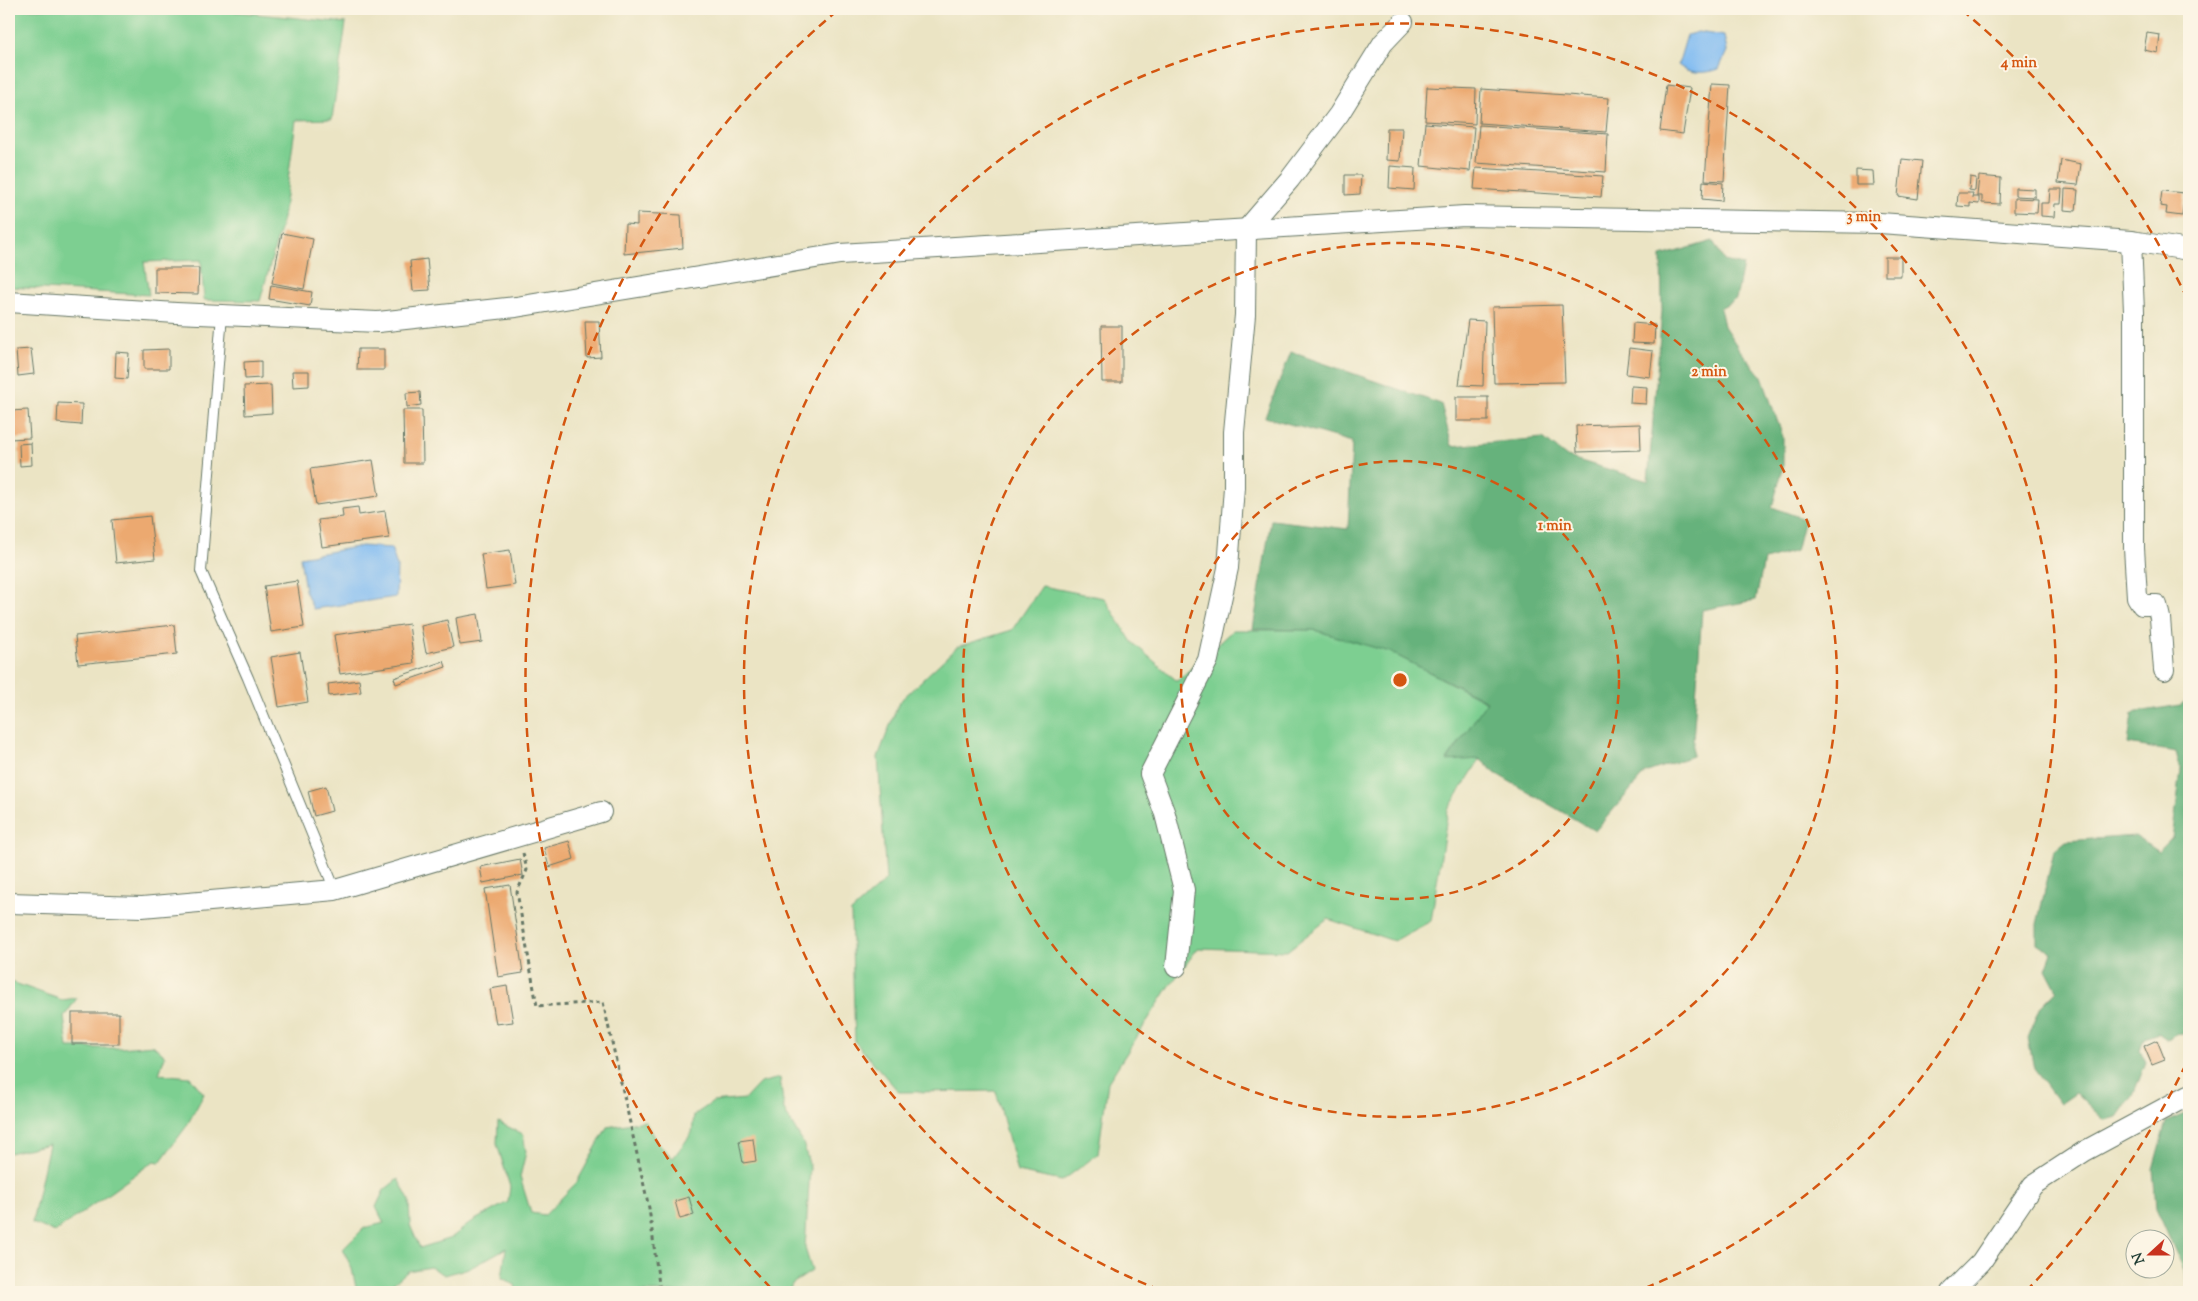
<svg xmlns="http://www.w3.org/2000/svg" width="2198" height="1301" viewBox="0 0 2198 1301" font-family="'Sorts Mill Goudy',serif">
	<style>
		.green { fill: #7dcf91; stroke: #4e8662 }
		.forest { fill: #66b27b; stroke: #427858 }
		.water { fill: #80bbf2; stroke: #507c93 }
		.building { fill: #eca96f }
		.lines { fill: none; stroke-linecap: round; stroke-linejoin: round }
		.lane-casing { stroke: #676; stroke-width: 12 }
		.street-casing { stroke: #676; stroke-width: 22 }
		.path { stroke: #676; stroke-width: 3; stroke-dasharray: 4 4; stroke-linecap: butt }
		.lane { stroke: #fff; stroke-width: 10 }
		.street { stroke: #fff; stroke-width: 20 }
		.ring { fill: none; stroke: #d45610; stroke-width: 2.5; stroke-dasharray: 9 6 }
		.centre { fill: #d45610; stroke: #fcf5e5; stroke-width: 2.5 }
		.ring-label { font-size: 15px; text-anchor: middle; font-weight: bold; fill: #d45610; stroke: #fcf5e5; stroke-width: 4; stroke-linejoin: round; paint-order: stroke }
	</style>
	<rect width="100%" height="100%" fill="#fcf5e5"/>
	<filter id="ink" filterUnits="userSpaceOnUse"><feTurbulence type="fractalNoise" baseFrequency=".02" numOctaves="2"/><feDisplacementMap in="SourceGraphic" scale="10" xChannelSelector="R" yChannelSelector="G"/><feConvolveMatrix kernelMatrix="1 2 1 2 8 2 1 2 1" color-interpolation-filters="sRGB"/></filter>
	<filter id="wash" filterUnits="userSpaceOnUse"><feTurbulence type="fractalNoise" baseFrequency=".0096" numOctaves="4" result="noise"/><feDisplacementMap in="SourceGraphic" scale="20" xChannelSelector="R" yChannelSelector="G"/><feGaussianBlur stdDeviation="1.12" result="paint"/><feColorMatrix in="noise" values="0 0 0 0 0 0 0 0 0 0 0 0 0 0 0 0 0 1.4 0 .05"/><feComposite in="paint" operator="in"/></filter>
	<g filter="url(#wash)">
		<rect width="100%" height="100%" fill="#ebe4c4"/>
		<g class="green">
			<polygon points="9,9 209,9 346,23 332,119 296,120 283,218 260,301 204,300 201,260 144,262 149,295 9,287"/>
			<polygon points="1042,586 1104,598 1132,642 1177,681 1233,630 1314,630 1390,652 1487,702 1447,760 1480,759 1448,810 1431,921 1394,941 1328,919 1287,951 1198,948 1169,987 1108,1082 1098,1154 1062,1181 1017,1172 996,1091 899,1092 855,1042 851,912 886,880 878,757 899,702 957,647 1012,630"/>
			<polygon points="9,981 62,1000 77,998 64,1017 68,1048 120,1048 153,1045 165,1056 159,1074 190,1077 204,1094 186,1127 160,1162 154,1161 55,1232 32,1223 49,1144 9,1153"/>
			<polygon points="780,1078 784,1110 803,1143 810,1167 805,1248 812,1271 792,1284 789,1292 517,1292 515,1285 502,1278 506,1248 472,1267 445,1275 430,1267 408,1271 383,1292 357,1292 352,1269 343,1249 364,1228 384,1223 376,1207 384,1190 398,1179 409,1200 410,1225 420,1248 451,1238 473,1221 508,1202 510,1187 497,1144 498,1122 523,1134 526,1152 520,1177 531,1213 545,1215 577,1182 607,1127 645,1121 657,1143 673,1158 692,1133 694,1115 713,1102 745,1099 760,1083"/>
		</g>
		<g class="forest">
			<polygon points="1713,241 1724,261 1743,265 1736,299 1720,308 1724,326 1739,349 1762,377 1783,437 1783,468 1772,507 1804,519 1796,551 1764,560 1756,600 1702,610 1692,756 1645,773 1595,831 1495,773 1480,759 1447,761 1487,701 1390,652 1314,630 1253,629 1271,520 1348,529 1352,442 1265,417 1291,352 1441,404 1452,446 1543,438 1567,457 1648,481 1662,311 1661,256"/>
			<polygon points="2189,699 2189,1032 2176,1034 2168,1040 2158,1033 2144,1038 2140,1050 2146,1062 2133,1096 2118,1117 2104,1120 2076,1093 2060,1104 2034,1069 2028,1038 2041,1006 2057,990 2046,969 2052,953 2037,943 2037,924 2054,851 2066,841 2135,836 2158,852 2172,838 2181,771 2176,752 2128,744 2132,713 2180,705"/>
			<polygon points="2189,1112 2189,1279 2188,1280 2156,1208 2153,1169 2166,1122"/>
		</g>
		<g class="water">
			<path d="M1698,32L1724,36L1727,51L1719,69C1706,74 1688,74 1678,65L1687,35Z"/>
			<polygon points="362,546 391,548 397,566 396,597 313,609 305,590 300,557"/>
		</g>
		<g id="blocks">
			<g class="building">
				<polygon points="267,9 292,9 292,12"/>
				<polygon points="2147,33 2160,35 2158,53 2144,50"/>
				<polygon points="1712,84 1730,85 1724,181 1705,180"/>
				<polygon points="1666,85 1690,88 1683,134 1660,131"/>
				<polygon points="1427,87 1476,89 1475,124 1425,121"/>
				<polygon points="1481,89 1609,98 1606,132 1479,123"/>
				<polygon points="1425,123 1474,127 1470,171 1421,166"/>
				<polygon points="1479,125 1608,134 1606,172 1476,163"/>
				<polygon points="1387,128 1402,128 1400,161 1386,160"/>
				<polygon points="1902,159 1922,161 1918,199 1898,196"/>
				<polygon points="2061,160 2081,164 2078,185 2058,183"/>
				<polygon points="1390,166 1415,168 1414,190 1389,188"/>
				<polygon points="1476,168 1603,176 1601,197 1474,189"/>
				<polygon points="1856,170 1873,171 1874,185 1856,185"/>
				<polygon points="1345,175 1361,175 1360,194 1345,195"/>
				<polygon points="1979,176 2001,178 2000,204 1982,203 1982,196 1977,196"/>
				<polygon points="1970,177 1976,178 1975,191 1969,190"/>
				<polygon points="1703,181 1723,183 1722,201 1702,199"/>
				<polygon points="2015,188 2035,189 2035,197 2015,196"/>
				<polygon points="2050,189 2062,189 2061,204 2055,204 2054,217 2041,216 2041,203 2049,203"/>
				<polygon points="2065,189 2078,190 2076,211 2064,210"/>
				<polygon points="2162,191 2185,193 2182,216 2166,214 2167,207 2160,206"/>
				<polygon points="1958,193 1973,193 1972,197 1979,197 1979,204 1970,203 1970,207 1957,206"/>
				<polygon points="2014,198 2038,199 2037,213 2014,212"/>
				<polygon points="637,213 681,215 683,248 624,254 625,224 637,225"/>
				<polygon points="282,233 313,239 304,289 272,283"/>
				<rect x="1885" y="257" width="16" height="19"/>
				<polygon points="427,259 430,290 413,291 410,261"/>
				<polygon points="155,268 199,268 198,294 155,293"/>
				<polygon points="271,285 312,292 310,306 269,299"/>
				<polygon points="1562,305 1565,382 1494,383 1492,307"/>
				<polygon points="1468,320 1485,321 1483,386 1459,385"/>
				<polygon points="585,321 599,321 601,357 587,358"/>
				<polygon points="1633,323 1655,325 1654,344 1632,343"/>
				<polygon points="1101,326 1122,326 1122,382 1102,382"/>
				<polygon points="1629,348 1653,351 1650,377 1626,374"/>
				<polygon points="31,349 34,374 18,376 16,350"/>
				<polygon points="169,349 169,369 144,369 144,350"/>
				<polygon points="358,349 384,349 384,370 357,370"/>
				<polygon points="116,352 129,353 127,379 115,378"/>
				<polygon points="261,361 261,378 245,379 244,362"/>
				<polygon points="292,371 309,371 309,386 293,387"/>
				<polygon points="271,385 272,413 245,415 244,386"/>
				<polygon points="1631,386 1647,387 1646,404 1630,403"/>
				<polygon points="420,392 421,405 407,407 406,393"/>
				<rect x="1456" y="397" width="32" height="24"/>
				<polygon points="58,403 82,404 81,425 57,423"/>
				<polygon points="28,410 30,438 9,439 9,411"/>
				<polygon points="403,410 422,410 423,463 404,463"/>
				<polygon points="1640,424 1641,450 1577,452 1576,426"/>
				<polygon points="31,443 32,465 20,466 19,444"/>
				<polygon points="373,460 379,496 316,505 310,469"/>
				<polygon points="358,507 359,515 385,511 389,538 322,547 318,520 343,517 342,509"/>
				<polygon points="150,516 155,559 116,563 112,520"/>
				<polygon points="510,550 515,585 486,589 481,554"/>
				<polygon points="297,581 304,627 271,632 264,586"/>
				<polygon points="478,614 482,642 460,645 456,618"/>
				<polygon points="447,620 453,647 426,653 421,626"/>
				<polygon points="409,624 414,663 340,674 334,635"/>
				<polygon points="174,625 177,654 78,664 75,636"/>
				<polygon points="300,652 308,702 279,707 271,657"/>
				<polygon points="444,661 446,667 396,684 394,678"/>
				<polygon points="359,680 361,692 329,696 328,684"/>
				<polygon points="326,786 332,811 314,816 308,791"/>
				<polygon points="569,841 574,859 549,867 544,848"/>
				<polygon points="520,859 523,875 483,883 480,867"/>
				<polygon points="510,885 523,973 498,977 485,889"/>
				<polygon points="507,986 513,1022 496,1024 490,989"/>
				<rect x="72" y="1013" width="47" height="31"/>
				<polygon points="2157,1040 2165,1060 2152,1065 2144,1046"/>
				<polygon points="753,1139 756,1161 743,1163 739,1141"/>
				<polygon points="689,1197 694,1215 680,1219 675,1201"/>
			</g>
		</g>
	</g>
	<g filter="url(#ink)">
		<use href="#blocks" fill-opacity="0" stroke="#676" stroke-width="1"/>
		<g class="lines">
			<g class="lane-casing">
				<polyline id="lane" points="222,315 201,571 248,678 335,890"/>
			</g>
			<g class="street-casing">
				<g id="street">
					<polyline points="2131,241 2134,311 2134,548 2137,597 2142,605 2157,605 2160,618 2164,670"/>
					<polyline points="9,302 176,313 378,322 516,307 840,254 1465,216 1880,223 2131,241 2189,250"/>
					<polyline points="9,903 142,907 335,890 601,812"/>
					<polyline points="1176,967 1184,890 1165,814 1150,774 1208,660 1228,568 1234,487 1234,432 1245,315 1246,230 1290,179 1339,114 1383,43 1403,22"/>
					<polyline points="1951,1292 1981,1262 2033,1185 2085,1151 2189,1095"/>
				</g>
			</g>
			<polyline class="path" points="523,853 527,870 517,892 537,1006 603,1002 649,1208 660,1292"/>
			<use href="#lane" class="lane"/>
			<use href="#street" class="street"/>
		</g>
	</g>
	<g class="ring">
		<circle cx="1400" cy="680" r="219"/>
		<circle cx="1400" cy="680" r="437"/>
		<path d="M1160 1290A656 656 0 1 1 1640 1290"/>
		<path d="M2186 1064A875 875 0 0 1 2029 1288M771 1288A875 875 0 0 1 838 10M1962 10A875 875 0 0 1 2186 296"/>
	</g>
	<circle cx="1400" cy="680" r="8" class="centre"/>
	<g class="ring-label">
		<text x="2019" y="67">4 min</text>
		<text x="1864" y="221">3 min</text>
		<text x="1709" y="376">2 min</text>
		<text x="1555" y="530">1 min</text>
	</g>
	<rect width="2198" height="1301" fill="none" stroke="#fcf5e5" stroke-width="30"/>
	<g transform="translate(2150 1254) rotate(249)"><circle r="24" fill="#fcf5e5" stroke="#a4ab9e"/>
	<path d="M0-4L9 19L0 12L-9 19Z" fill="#c8321e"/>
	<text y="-8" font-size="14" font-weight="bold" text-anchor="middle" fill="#1f3d34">N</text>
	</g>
</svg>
